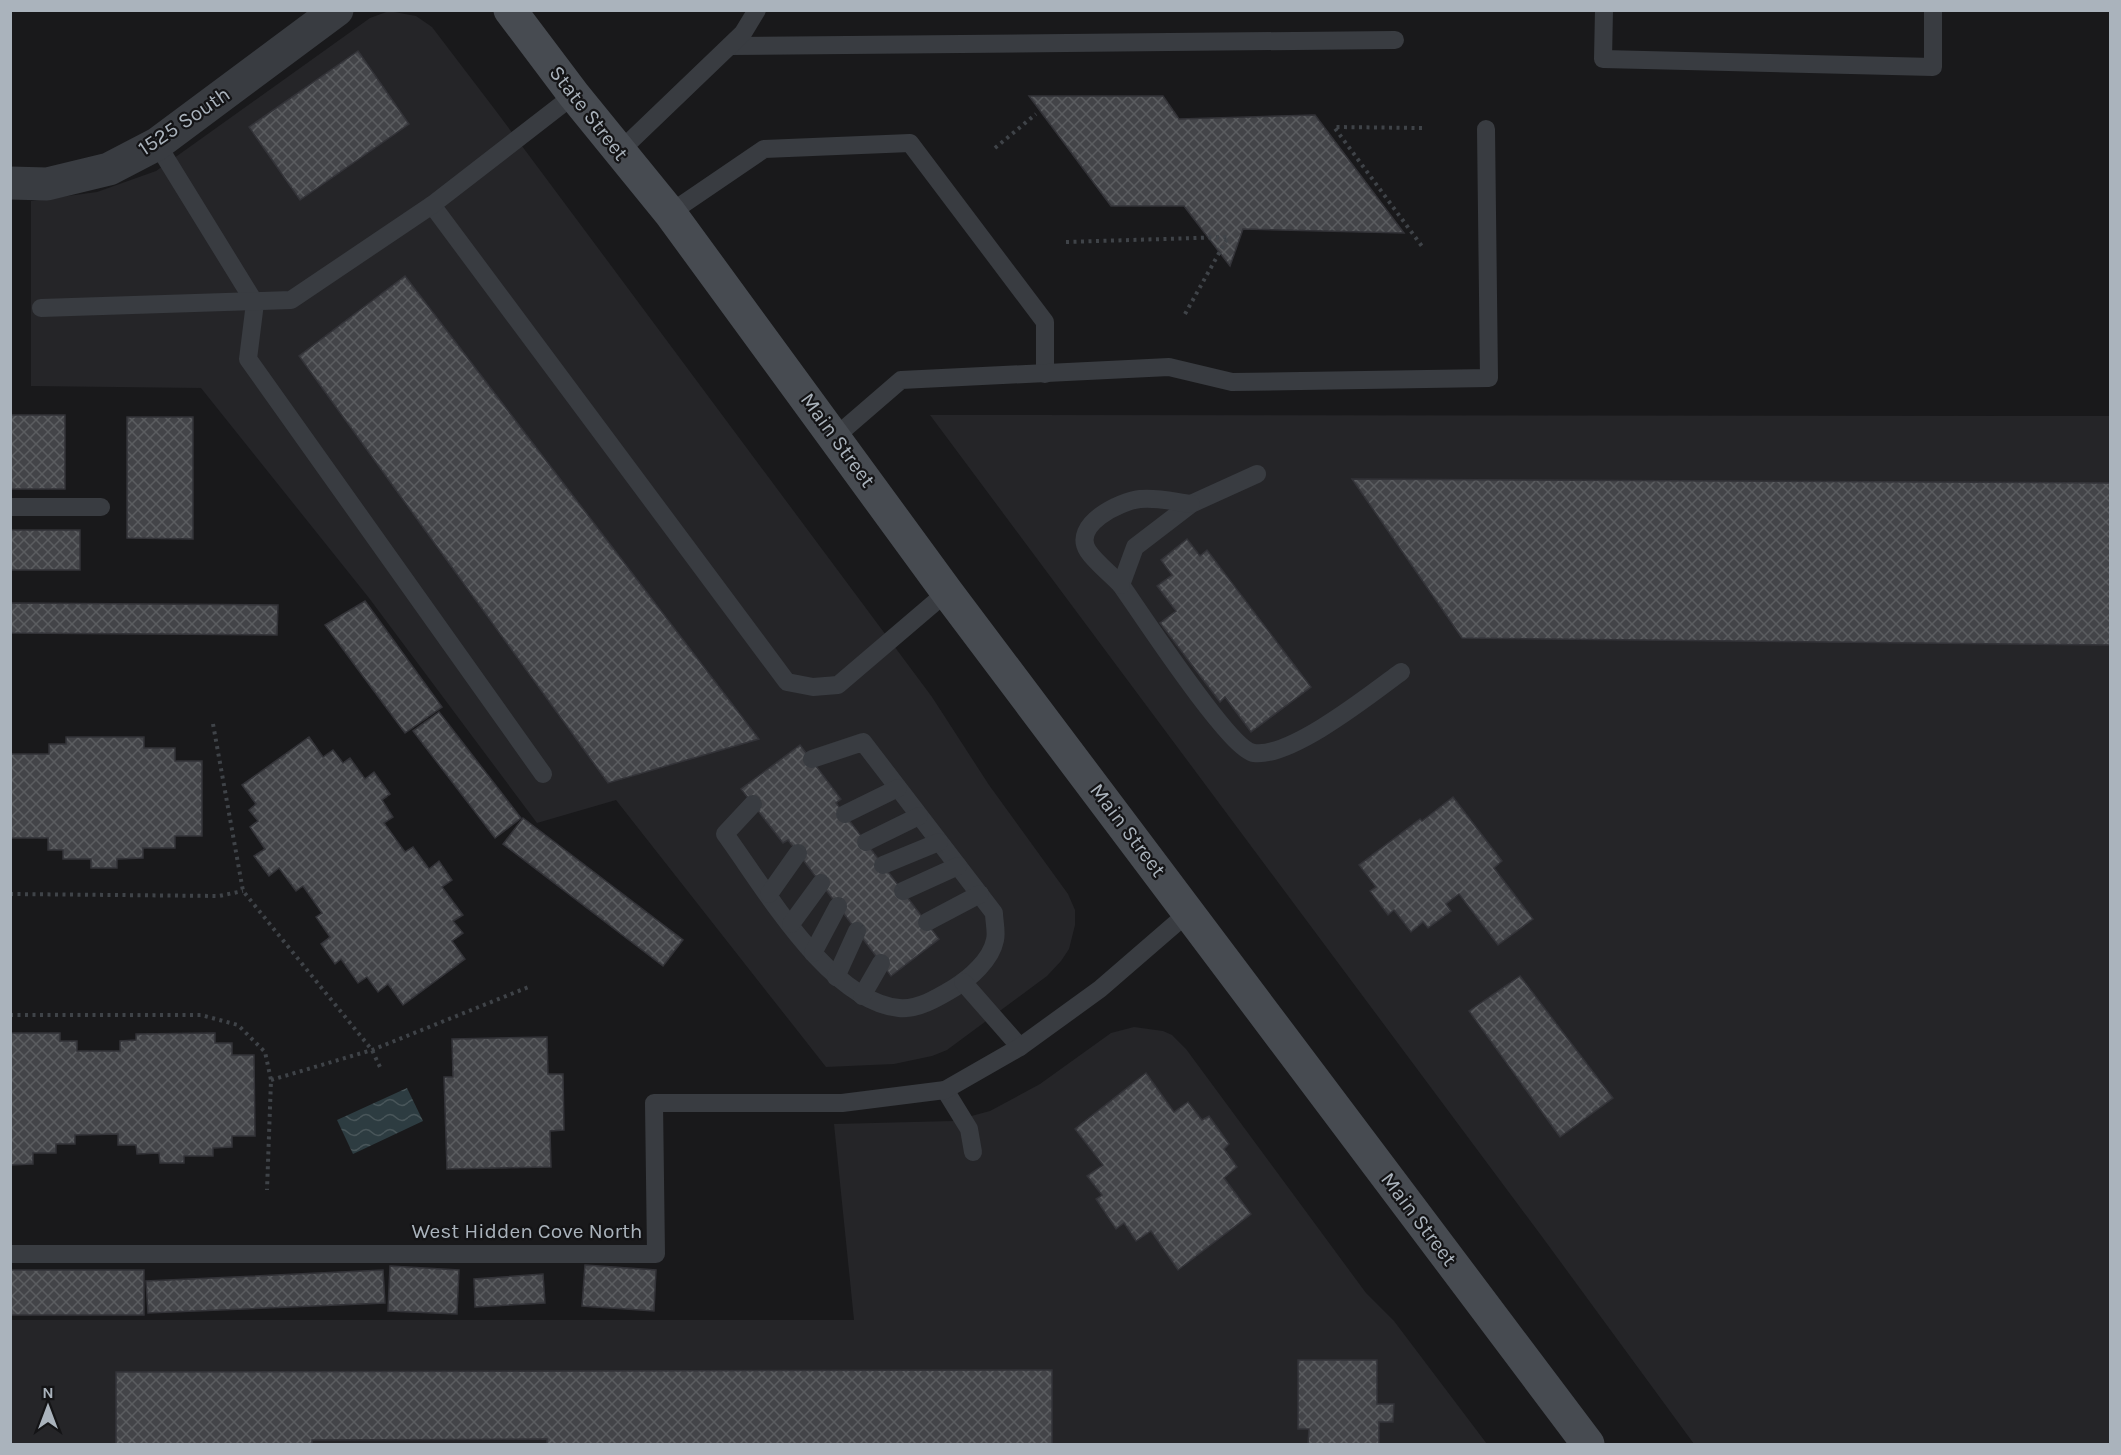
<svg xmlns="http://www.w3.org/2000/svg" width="2121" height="1455" viewBox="0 0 2121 1455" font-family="Karla,sans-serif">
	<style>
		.built { fill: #252528 }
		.water { fill: url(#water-waves) }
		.building { fill: url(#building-cross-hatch); stroke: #333338; stroke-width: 1.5 }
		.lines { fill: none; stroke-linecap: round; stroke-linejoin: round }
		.path { stroke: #3f4348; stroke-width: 4; stroke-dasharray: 3 4.5; stroke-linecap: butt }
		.service { stroke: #393c41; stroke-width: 18 }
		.minor { stroke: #393c41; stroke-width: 33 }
		.secondary { stroke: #474b51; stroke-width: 33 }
		.labels { text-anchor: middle; stroke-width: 4.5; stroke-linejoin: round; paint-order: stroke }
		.street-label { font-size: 21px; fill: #aab3bc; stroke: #141416 }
	</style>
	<defs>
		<pattern id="water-waves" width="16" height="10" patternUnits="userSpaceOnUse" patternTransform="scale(1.5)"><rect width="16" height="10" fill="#2d3c41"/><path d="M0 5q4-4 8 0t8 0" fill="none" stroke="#49565a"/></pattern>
		<pattern id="building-cross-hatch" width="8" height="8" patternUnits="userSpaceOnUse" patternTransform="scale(1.5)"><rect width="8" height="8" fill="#434448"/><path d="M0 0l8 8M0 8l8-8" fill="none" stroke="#5b5d60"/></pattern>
	</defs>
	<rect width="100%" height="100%" fill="#19191b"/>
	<g class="built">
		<polygon points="389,11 416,16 432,27 496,111 932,697 989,785 1068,894 1075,910 1075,925 1069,949 1061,961 1047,976 947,1050 932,1056 894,1064 826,1067 616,800 537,823 369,598 201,388 31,386 31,201 97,192 156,171 370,18"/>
		<polygon points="930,415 2110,416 2110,1444 1694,1444 1543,1238"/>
		<polygon points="1134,1027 1163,1031 1172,1035 1186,1049 1366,1293 1394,1321 1487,1444 11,1444 10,1320 854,1320 834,1124 953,1121 990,1111 1040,1084 1111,1033"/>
	</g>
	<polygon class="water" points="407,1088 423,1121 353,1154 337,1120"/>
	<g class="building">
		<polygon points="358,51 409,124 300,200 249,127"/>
		<polygon points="1029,96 1163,96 1179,119 1315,115 1404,233 1243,229 1230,266 1184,206 1111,206"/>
		<polygon points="405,276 759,739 608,783 299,356"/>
		<rect x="10" y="415" width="55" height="74"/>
		<polygon points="127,417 193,417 193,539 127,538"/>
		<polygon points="1352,479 2110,483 2110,645 1462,638"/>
		<rect x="10" y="530" width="70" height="40"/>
		<polygon points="1187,539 1200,556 1207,550 1311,687 1251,732 1225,697 1220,702 1160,623 1176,611 1157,586 1172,575 1161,560"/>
		<polygon points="365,601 442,707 405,733 325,625"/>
		<polygon points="10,603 278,605 277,635 10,633"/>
		<polygon points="439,712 521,818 495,838 413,731"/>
		<polygon points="66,737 144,737 144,748 175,748 175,761 202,761 202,836 175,836 175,848 143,848 143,858 117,859 117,868 91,868 91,859 63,859 63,850 48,850 48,838 10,838 10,754 49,754 49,744 66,744"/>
		<polygon points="309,737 323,757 333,750 343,763 350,758 365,779 374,772 390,794 382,800 393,817 384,823 405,852 413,847 429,869 439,861 452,880 442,887 463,915 453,921 463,933 452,941 465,959 403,1005 388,984 378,992 367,977 358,983 341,959 335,964 321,944 330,937 316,917 322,913 303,886 296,891 279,868 269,876 254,856 265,849 250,827 258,821 249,810 256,804 242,785"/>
		<polygon points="800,745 841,799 836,803 939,939 891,976 788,840 783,843 741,789"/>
		<polygon points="1453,797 1502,861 1494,868 1533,919 1498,945 1459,894 1446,904 1451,911 1428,928 1423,922 1411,932 1394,910 1388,915 1370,891 1376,887 1359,865 1420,819 1422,821"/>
		<polygon points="523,818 683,940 663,966 503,844"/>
		<polygon points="1520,976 1613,1098 1560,1137 1469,1011"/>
		<polygon points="10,1033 60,1033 60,1041 77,1041 77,1051 120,1051 120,1041 136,1040 136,1034 215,1033 215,1043 232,1043 232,1055 254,1055 255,1136 232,1136 232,1147 213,1148 213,1156 184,1156 184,1163 160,1163 159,1153 137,1154 136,1145 118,1145 118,1134 75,1135 75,1144 56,1144 56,1153 33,1153 33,1164 10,1165"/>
		<polygon points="547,1037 548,1074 563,1074 564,1130 550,1131 551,1167 447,1169 444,1077 453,1077 452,1039"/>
		<polygon points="1146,1073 1174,1112 1188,1102 1202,1120 1209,1116 1229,1144 1224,1149 1237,1167 1224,1178 1251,1214 1178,1270 1151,1231 1136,1241 1124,1223 1116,1229 1096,1199 1102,1195 1087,1176 1103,1165 1075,1129"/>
		<polygon points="585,1265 656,1270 654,1311 582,1306"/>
		<polygon points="390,1266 459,1270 457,1314 388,1311"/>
		<rect x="10" y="1270" width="134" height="45"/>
		<polygon points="383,1270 385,1303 148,1313 146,1281"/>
		<polygon points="543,1274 545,1303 475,1307 474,1279"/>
		<polygon points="1298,1360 1377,1360 1377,1404 1394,1404 1393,1422 1379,1422 1379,1444 1308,1444 1309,1429 1298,1429"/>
		<polygon points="1052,1370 1052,1444 547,1444 547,1439 312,1440 312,1444 116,1444 116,1372"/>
	</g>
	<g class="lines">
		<g class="path">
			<polyline points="1422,128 1334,127 1424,249"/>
			<polyline points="995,148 1036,114"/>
			<polyline points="1066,242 1228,237"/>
			<polyline points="1185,314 1228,237"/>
			<polyline points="213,724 243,891 372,1050 380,1067"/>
			<polyline points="10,894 219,896 243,891"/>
			<polyline points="10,1015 201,1015 238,1025 265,1052 271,1080 267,1190"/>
			<polyline points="271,1080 372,1050 531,986"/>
		</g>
		<g class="service">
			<polyline points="1604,10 1603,59 1933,67 1933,10"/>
			<polyline points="730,46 1395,40"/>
			<polyline points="157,144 255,303 248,359 543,774"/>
			<polyline points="620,151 743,33 757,10"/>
			<polyline points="432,205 787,682 813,687 838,685 947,592"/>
			<polyline points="670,213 764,149 910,143 1045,322 1045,374"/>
			<polyline points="41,308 291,300 432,205 574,95"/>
			<polyline points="835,437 901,380 1169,367 1232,382 1489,378 1486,129"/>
			<path d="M1257,474L1191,504L1135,547L1121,585C1140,612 1230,750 1254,753C1291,758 1371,694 1401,672"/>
			<polyline points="10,507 101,507"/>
			<path d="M1121,585C1111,574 1096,563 1088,551C1071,525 1120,501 1140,499C1157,497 1175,502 1191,504"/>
			<path d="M753,804L725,834C764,887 829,1001 899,1008C918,1010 939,997 954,988C970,978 991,960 995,940C997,932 994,921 994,913L863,742L812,759"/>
			<polyline points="845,814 898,788"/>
			<polyline points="866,842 919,816"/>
			<polyline points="883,865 939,842"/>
			<polyline points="903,891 958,866"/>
			<polyline points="769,894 798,853"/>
			<polyline points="927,922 980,894"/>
			<polyline points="791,924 821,883"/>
			<polyline points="813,953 838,906"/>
			<polyline points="836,977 857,931"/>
			<polyline points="963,982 1020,1047"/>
			<polyline points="862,996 881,963"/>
			<polyline points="945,1090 969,1129 973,1152"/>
			<polyline points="10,1254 656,1254 654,1103 842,1103 945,1090 1020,1047 1100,989 1189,912"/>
		</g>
		<polyline class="minor" points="10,183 47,184 109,169 157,144 337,10"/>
		<polyline class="secondary" points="510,10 574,95 670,213 947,592 1588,1444"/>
	</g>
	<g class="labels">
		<g class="street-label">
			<text transform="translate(589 113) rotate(52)" y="7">State Street</text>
			<text transform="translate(184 121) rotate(-34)" y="7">1525 South</text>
			<text transform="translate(838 440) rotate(54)" y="7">Main Street</text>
			<text transform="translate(1128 830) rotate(53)" y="7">Main Street</text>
			<text transform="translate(1419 1219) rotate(53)" y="7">Main Street</text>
			<text x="527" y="1238">West Hidden Cove North</text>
		</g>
	</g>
	<rect width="2121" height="1455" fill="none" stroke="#aab3bc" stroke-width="24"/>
	<g transform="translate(48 1407)" stroke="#141416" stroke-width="4.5" paint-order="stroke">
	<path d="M0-4.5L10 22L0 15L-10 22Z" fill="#aab3bc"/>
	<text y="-9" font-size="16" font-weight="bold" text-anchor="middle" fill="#aab3bc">N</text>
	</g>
</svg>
